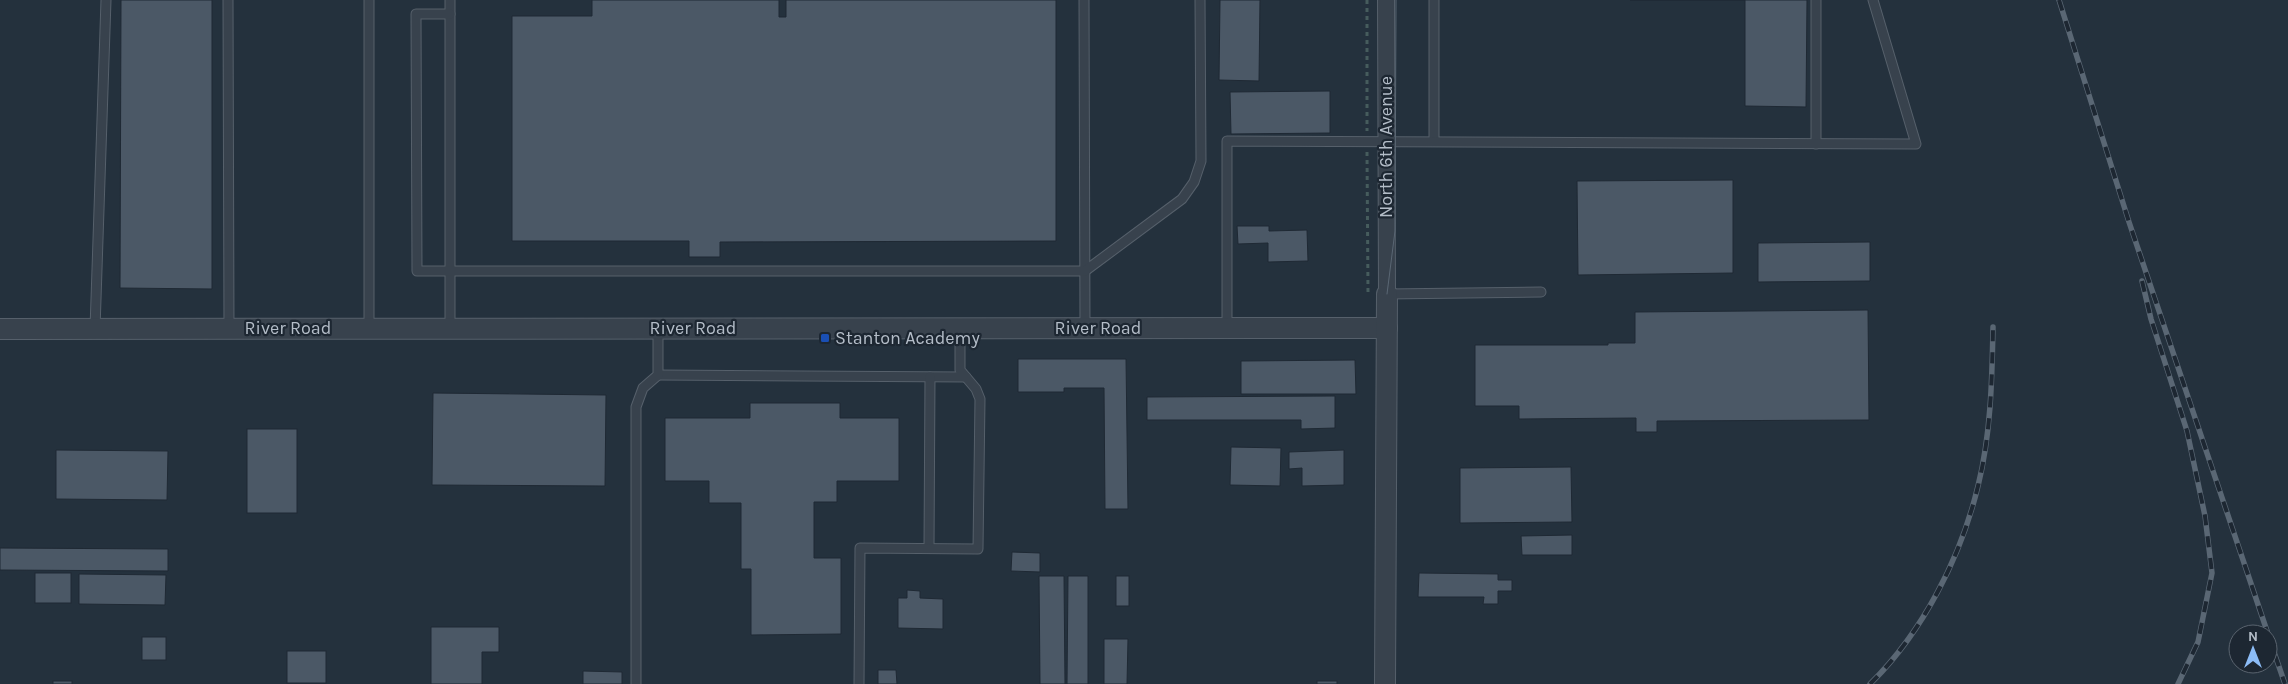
<svg xmlns="http://www.w3.org/2000/svg" width="2288" height="684" viewBox="0 0 2288 684" font-family="Karla,sans-serif">
	<style>
		.building { fill: #4b5866; stroke: #1f2934 }
		.lines { fill: none; stroke-linecap: round; stroke-linejoin: round }
		.service-casing { stroke: #56606b; stroke-width: 11 }
		.minor-casing { stroke: #56606b; stroke-width: 18 }
		.tertiary-casing { stroke: #56606b; stroke-width: 22 }
		.path { stroke: #465c5d; stroke-width: 3; stroke-dasharray: 4 4; stroke-linecap: butt }
		.service { stroke: #38424d; stroke-width: 9 }
		.minor { stroke: #38424d; stroke-width: 16 }
		.tertiary { stroke: #38424d; stroke-width: 20 }
		.tram { stroke: #5a6774; stroke-width: 1 }
		.rail-casing { stroke: #5a6774; stroke-width: 5.5 }
		.rail { stroke: #1d2732; stroke-width: 4; stroke-dasharray: 11; stroke-linecap: butt }
		.transit-dot { fill: #1a4fb4; stroke: #1d2732; stroke-width: 2 }
		.labels { text-anchor: middle; stroke-width: 4.5; stroke-linejoin: round; paint-order: stroke }
		.street-label { font-size: 18px; fill: #b4bdc8; stroke: #1d2732 }
		.poi-label { font-size: 18px; fill: #b4bdc8; stroke: #1d2732; text-anchor: start }
	</style>
	<rect width="100%" height="100%" fill="#24313d"/>
	<g class="building">
		<polygon points="121,0 212,0 212,289 120,288"/>
		<polygon points="592,0 779,0 779,17 786,17 786,0 1056,0 1056,241 720,242 720,257 689,257 689,241 512,241 512,16 592,16"/>
		<polygon points="1220,0 1260,0 1259,81 1219,80"/>
		<polygon points="1630,0 1807,0 1806,107 1745,106 1745,0"/>
		<polygon points="1330,91 1330,133 1231,134 1230,92"/>
		<polygon points="1733,180 1733,273 1578,275 1577,181"/>
		<polygon points="1237,226 1269,226 1269,231 1307,230 1308,261 1268,262 1268,243 1238,244"/>
		<polygon points="1870,242 1870,281 1758,282 1758,243"/>
		<polygon points="1868,310 1869,420 1657,421 1657,432 1636,432 1636,418 1519,419 1519,406 1475,406 1475,345 1608,345 1608,343 1635,343 1635,312"/>
		<polygon points="1018,359 1126,359 1128,509 1105,509 1104,388 1064,388 1064,392 1018,392"/>
		<polygon points="1355,360 1356,394 1241,394 1241,361"/>
		<polygon points="433,393 606,395 605,486 432,485"/>
		<polygon points="1335,396 1335,428 1301,429 1301,420 1147,420 1147,397"/>
		<polygon points="750,403 840,403 840,418 899,418 899,481 837,481 837,502 814,502 814,558 841,558 841,634 751,635 751,569 741,569 741,503 709,503 709,481 665,481 665,418 750,418"/>
		<rect x="247" y="429" width="50" height="84"/>
		<polygon points="1231,447 1281,448 1280,486 1230,485"/>
		<polygon points="56,450 168,451 167,500 56,499"/>
		<polygon points="1344,450 1344,485 1302,486 1302,468 1289,469 1289,452"/>
		<polygon points="1571,467 1572,522 1460,523 1460,468"/>
		<polygon points="1572,535 1572,555 1522,555 1521,536"/>
		<polygon points="0,548 168,549 168,571 0,570"/>
		<polygon points="1012,552 1040,553 1040,572 1011,571"/>
		<rect x="35" y="573" width="36" height="30"/>
		<polygon points="1419,573 1498,574 1498,580 1512,580 1512,591 1498,591 1498,604 1483,604 1484,597 1418,597"/>
		<polygon points="79,574 166,575 165,605 79,604"/>
		<polygon points="1039,576 1064,576 1065,684 1040,684"/>
		<polygon points="1068,576 1088,576 1088,684 1067,684"/>
		<rect x="1116" y="576" width="13" height="30"/>
		<polygon points="907,590 920,591 920,598 943,599 943,629 898,628 898,598 907,598"/>
		<polygon points="431,627 499,627 499,652 482,652 482,684 431,684"/>
		<rect x="142" y="637" width="24" height="23"/>
		<polygon points="1104,639 1128,639 1127,684 1104,684"/>
		<rect x="287" y="651" width="39" height="32"/>
		<polygon points="878,670 896,670 897,684 878,684"/>
		<polygon points="583,671 622,672 622,684 583,684"/>
		<rect x="53" y="681" width="19" height="3"/>
		<rect x="1317" y="681" width="20" height="3"/>
	</g>
	<g class="lines">
		<g class="service-casing">
			<g id="service">
				<polyline points="228,0 229,329"/>
				<polyline points="369,0 369,328"/>
				<polyline points="450,0 450,328"/>
				<polyline points="1084,0 1085,328"/>
				<polyline points="1434,0 1434,141"/>
				<polyline points="450,14 416,14 417,271 1085,271 1182,199 1194,182 1201,161 1200,0"/>
				<polyline points="1816,144 1816,0"/>
				<polyline points="1387,294 1541,292"/>
				<polyline points="1227,328 1227,141 1916,144 1873,0"/>
				<polyline points="95,329 106,0"/>
				<polyline points="658,375 966,377"/>
				<polyline points="929,548 930,377"/>
				<polyline points="636,684 636,407 643,388 658,375 658,329"/>
				<polyline points="859,684 860,548 978,549 980,399 976,389 960,370 960,328"/>
			</g>
		</g>
		<g class="minor-casing">
			<polyline id="minor" points="1386,0 1387,294"/>
		</g>
		<g class="tertiary-casing">
			<g id="tertiary">
				<polyline points="0,329 1387,328"/>
				<polyline points="1385,684 1387,294"/>
			</g>
		</g>
		<g class="path">
			<polyline points="1367,0 1367,131"/>
			<polyline points="1367,152 1368,293"/>
		</g>
		<use href="#service" class="service"/>
		<use href="#minor" class="minor"/>
		<use href="#tertiary" class="tertiary"/>
		<polyline class="tram" points="1387,294 1395,231 1396,0"/>
		<g class="rail-casing">
			<g id="rail">
				<polyline points="2059,0 2129,222 2268,634"/>
				<polyline points="2142,281 2151,319 2187,431 2205,516 2212,573 2198,642 2178,684"/>
				<polyline points="2268,635 2285,684"/>
				<path d="M1870,684C1923,632 1961,557 1978,486C1991,434 1992,380 1993,327"/>
			</g>
		</g>
		<use href="#rail" class="rail"/>
	</g>
	<rect class="transit-dot" x="820" y="333" width="10" height="10" rx="2.5"/>
	<g class="labels">
		<g class="street-label">
			<text transform="translate(1386 147) rotate(-90)" y="6">North 6th Avenue</text>
			<text x="288" y="334">River Road</text>
			<text x="693" y="334">River Road</text>
			<text x="1098" y="334">River Road</text>
		</g>
		<g class="poi-label">
			<text x="835" y="344">Stanton Academy</text>
		</g>
	</g>
	<g transform="translate(2253 649)"><circle r="24" fill="#1d2732" stroke="#59636e"/>
	<path d="M0-4L9 19L0 12L-9 19Z" fill="#8cbcf6"/>
	<text y="-8" font-size="14" font-weight="bold" text-anchor="middle" fill="#b4bdc8">N</text>
	</g>
</svg>
